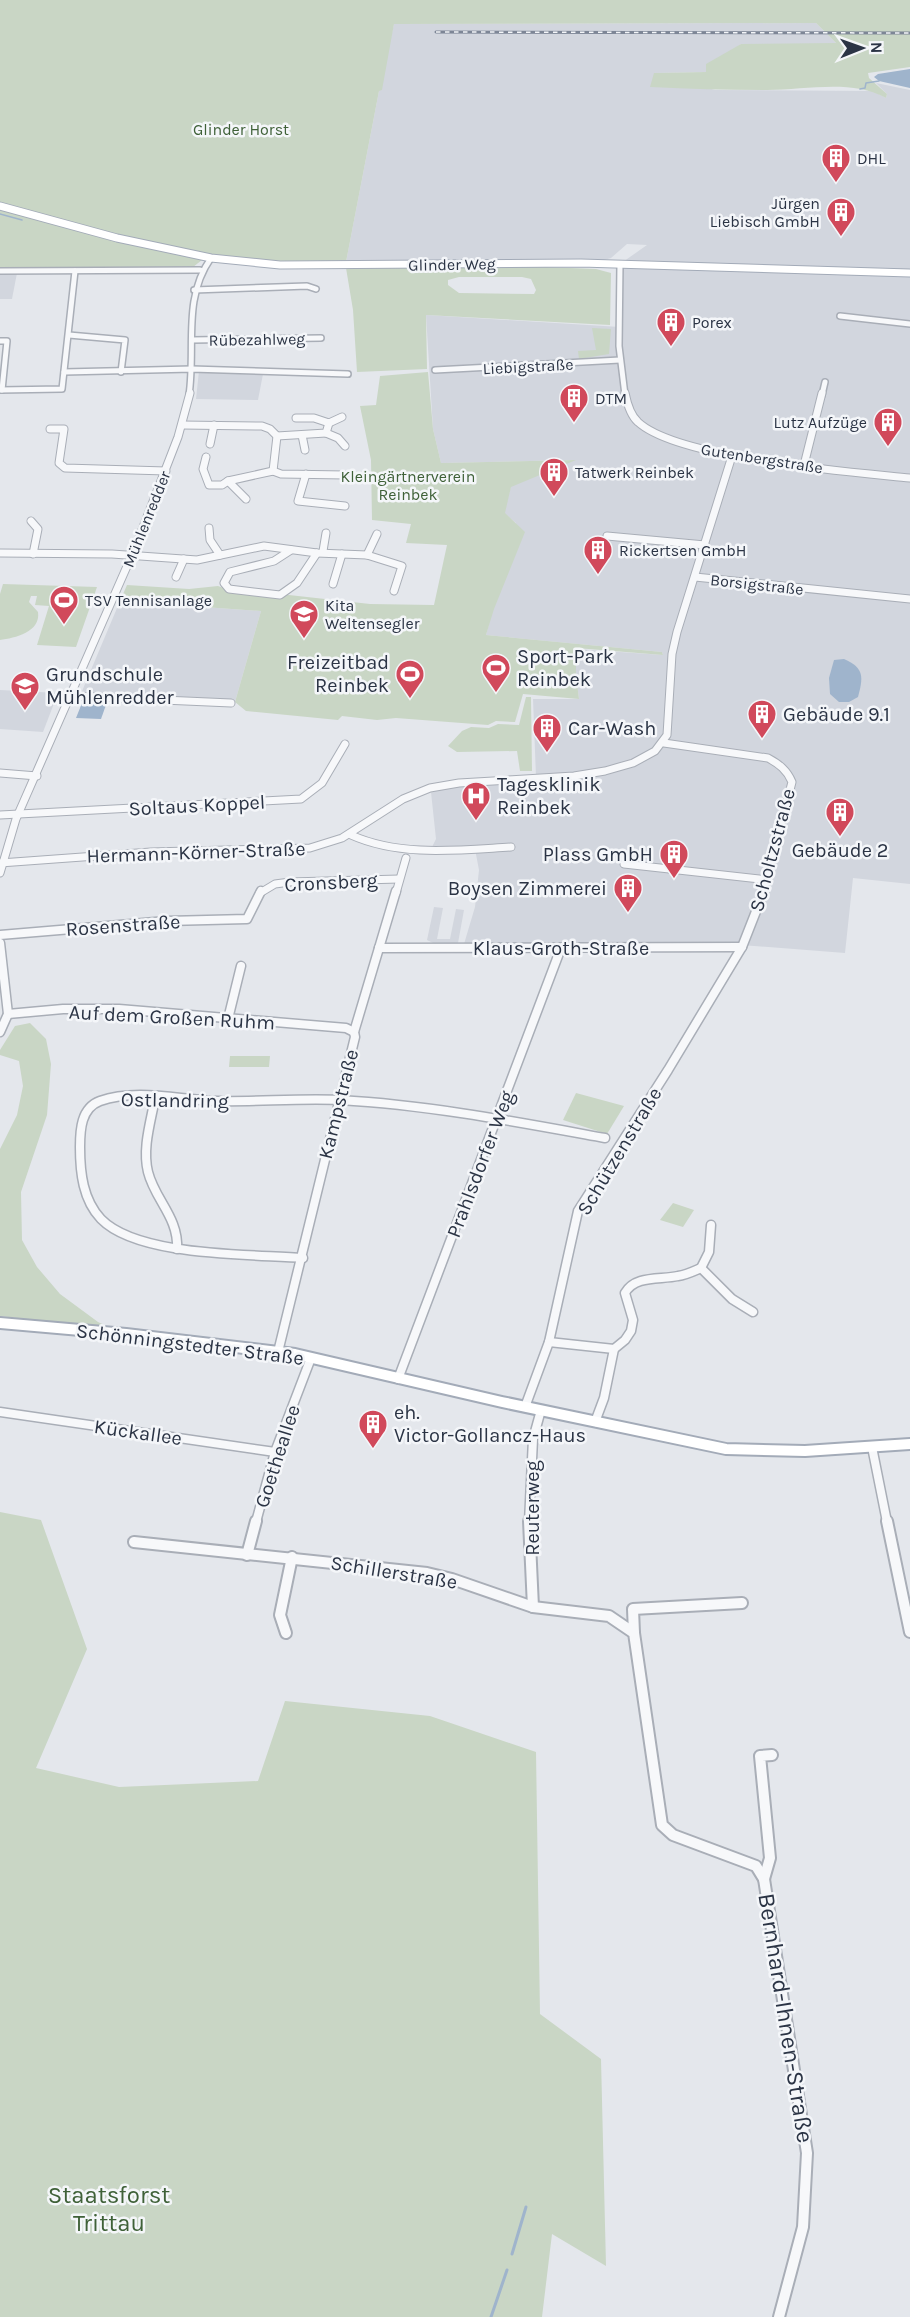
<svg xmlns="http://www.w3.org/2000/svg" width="910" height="2317" viewBox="0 0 910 2317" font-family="Karla,sans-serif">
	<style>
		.built { fill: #d2d6de }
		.green { fill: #c9d6c5; fill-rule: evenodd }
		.water { fill: #9fb4cc }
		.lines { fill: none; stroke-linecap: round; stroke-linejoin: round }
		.stream-far1 { stroke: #9fb4cc; stroke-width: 1.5 }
		.stream { stroke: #9fb4cc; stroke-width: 3 }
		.minor-far3-casing { stroke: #a9aeb7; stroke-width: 8 }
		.minor-far2-casing { stroke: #a9aeb7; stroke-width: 9 }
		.minor-far1-casing { stroke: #a9aeb7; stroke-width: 11 }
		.minor-casing { stroke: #a9aeb7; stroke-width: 14 }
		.major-far1-casing { stroke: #a3abb8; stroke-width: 9 }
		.major-casing { stroke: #a3abb8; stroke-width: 14 }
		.minor-far3 { stroke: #f7f8fa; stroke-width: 5 }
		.minor-far2 { stroke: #f7f8fa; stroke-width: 7 }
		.minor-far1 { stroke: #f7f8fa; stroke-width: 8 }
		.minor { stroke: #f7f8fa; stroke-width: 10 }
		.major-far1 { stroke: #fff; stroke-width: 7 }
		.major { stroke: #fff; stroke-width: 10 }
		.rail-casing { stroke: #7d8696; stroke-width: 3 }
		.rail { stroke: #f4f6f9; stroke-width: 1.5; stroke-dasharray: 4.5; stroke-linecap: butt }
		.labels { text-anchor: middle; stroke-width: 5; stroke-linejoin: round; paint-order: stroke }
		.far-park-label { font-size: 16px; fill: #3f6138; stroke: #f4f6f9 }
		.far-poi-label { font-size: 16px; fill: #2b3445; stroke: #f4f6f9; text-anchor: start }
		.far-street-label { font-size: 16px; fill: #2b3445; stroke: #f4f6f9 }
		.poi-label { font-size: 20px; fill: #2b3445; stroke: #f4f6f9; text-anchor: start }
		.street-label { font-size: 20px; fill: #2b3445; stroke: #f4f6f9 }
		.near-street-label { font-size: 24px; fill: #2b3445; stroke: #f4f6f9 }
		.near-park-label { font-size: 24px; fill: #3f6138; stroke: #f4f6f9 }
	</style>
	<rect width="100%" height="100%" fill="#e4e7ec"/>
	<g class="built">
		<polygon points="816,23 837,44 741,44 707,72 654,73 715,90 873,91 886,98 887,94 876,83 910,90 910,884 853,878 845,953 728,944 464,944 475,907 479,870 475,849 430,851 436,839 431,792 464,784 536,777 533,699 579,699 576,675 576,649 663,655 662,652 486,635 516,523 504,513 511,486 574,460 441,463 433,429 426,315 620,327 620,264 647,245 627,244 611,258 601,261 346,262 379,91 394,24"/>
		<polygon points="0,273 17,273 12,299 0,299"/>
		<polygon points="199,371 263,374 258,400 196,399"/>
		<polygon points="120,601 261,611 235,702 80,696"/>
		<polygon points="0,690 58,693 43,732 0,729"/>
		<polygon points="434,907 443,908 437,939 450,939 456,909 464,910 458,943 433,943 427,940"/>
	</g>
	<g class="green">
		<path d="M0,0H910V67L868,73L869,78L887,94L886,98C852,79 806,90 767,90C728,90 689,89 650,87L654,73L706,72V64L741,44L836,43L816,23L394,24L382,90L379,91L346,262C302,262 258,261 214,255C141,244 71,223 0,204Z"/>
		<polygon points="0,209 114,240 202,260 193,267 0,267"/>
		<path d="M520,266L596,269L611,273L610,325L426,315L427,369L357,372L353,310L346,268ZM459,277H522L531,279L536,290L534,294L459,293L448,285V280Z"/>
		<polygon points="592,328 611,329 609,354 579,359 578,351 596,350"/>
		<polygon points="428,372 433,429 441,463 576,460 511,487 505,513 525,532 494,609 486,635 662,652 663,655 576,648 576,675 579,699 523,694 515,722 496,721 488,725 396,718 377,720 342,716 338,720 246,711 235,702 261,611 120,601 127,585 189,589 218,586 240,594 289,595 370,604 434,605 447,545 406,543 411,524 372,520 371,460 360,406 376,405 380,376"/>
		<path d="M3,584L97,587L76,647L37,645L49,606L35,605L37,596H31L29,602L38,612C41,632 15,638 0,640V594Z"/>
		<polygon points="526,697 531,697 532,771 520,771 517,751 457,752 448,746 462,731 471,727 489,728 498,724 519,725"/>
		<polygon points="30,1023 46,1039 51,1064 47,1115 21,1192 22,1240 37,1267 60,1294 98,1322 113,1329 0,1316 0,1149 17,1115 23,1086 19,1061 0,1055 0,1050 15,1026"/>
		<polygon points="230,1056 270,1056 269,1067 229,1067"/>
		<polygon points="576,1093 624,1106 607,1134 563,1120"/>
		<polygon points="673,1203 694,1210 683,1227 660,1220"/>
		<polygon points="0,1512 41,1520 87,1649 36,1768 119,1787 258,1781 285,1701 430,1716 536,1752 540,2014 601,2059 606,2266 552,2234 542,2317 0,2317"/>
	</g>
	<g class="water">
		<polygon points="910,69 910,88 879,81 874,77 878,74"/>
		<path d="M844,659C865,668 863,678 858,697L849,702H839L830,694L829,678L834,660Z"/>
		<polygon points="82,703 106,705 101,719 76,718"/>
	</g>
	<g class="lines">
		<g class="stream-far1">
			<polyline points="860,89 865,88 866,83 879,81"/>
			<polyline points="0,214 22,220"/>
		</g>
		<g class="stream">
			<polyline points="512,2254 526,2207"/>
			<polyline points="491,2317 507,2270"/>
		</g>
		<g class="minor-far3-casing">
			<g id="minor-far3">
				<polyline points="620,264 619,346 625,395"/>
				<polyline points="0,271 200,270"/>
				<polyline points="194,290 307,286 316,289"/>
				<polyline points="840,316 910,324"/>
				<polyline points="69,335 125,340 121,372"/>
				<polyline points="192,340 321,338"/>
				<polyline points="0,341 7,341 2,390"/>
				<polyline points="435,370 620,360"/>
				<polyline points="64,372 192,369 348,374"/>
				<polyline points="0,390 62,389 75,271"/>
				<path d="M189,395C196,348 182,299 211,258"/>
				<polyline points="822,395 825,382"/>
			</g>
		</g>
		<g class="minor-far2-casing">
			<g id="minor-far2">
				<path d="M625,393C627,403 630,415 638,422C678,459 852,472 910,478"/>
				<polyline points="296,418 314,418 329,423 342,417"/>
				<polyline points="182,425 262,426 270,429 277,436 273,471 281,474 345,475"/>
				<polyline points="50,429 64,429 59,463 65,468 166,471"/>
				<polyline points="326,433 338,438 345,446"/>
				<polyline points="302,435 305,450"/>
				<polyline points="277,436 326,433 329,423"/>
				<polyline points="210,444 214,425"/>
				<polyline points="206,457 203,469 209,485 222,485 228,481 273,471"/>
				<polyline points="804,465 822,393"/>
				<polyline points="306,474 298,501 345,506"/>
				<polyline points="228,481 246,499"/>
				<polyline points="31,521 38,529 33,554"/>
				<polyline points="209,528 210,540 220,555"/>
				<polyline points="607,536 705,545"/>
				<polyline points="291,550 274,561 230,572 224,583 229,589 280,595 297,583 317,553"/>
				<polyline points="323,551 326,533"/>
				<polyline points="0,553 112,554 197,560 264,546 317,553 367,555 402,566 394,591"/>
				<polyline points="367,555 377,534"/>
				<polyline points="176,577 184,559"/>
				<polyline points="695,577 910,599"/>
				<polyline points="333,584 342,554"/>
				<polyline points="72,696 231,703"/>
				<path d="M664,743L768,758C779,764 787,770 792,782L763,893"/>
				<polyline points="0,773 37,776"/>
				<polyline points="0,815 301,799 322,783 345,744"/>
				<path d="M351,835C400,857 458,850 511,847"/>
				<polyline points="0,863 151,852 310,848 342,838 403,799 430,788 459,783 574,776 605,771 633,763 655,751 667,735 672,654 677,632 732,456"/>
				<polyline points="624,864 768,880"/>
				<polyline points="0,873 16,819 135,548 178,437 190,393"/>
				<polyline points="260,893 275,884 290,882 399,879"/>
				<polyline points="396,893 406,858"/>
			</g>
		</g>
		<g class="minor-far1-casing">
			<g id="minor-far1">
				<polyline points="0,935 167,921 247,919 261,891"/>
				<polyline points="0,943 8,1014 0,1032"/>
				<polyline points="379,948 742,947"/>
				<polyline points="8,1014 63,1009 119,1009 346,1028 354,1032"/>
				<polyline points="228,1019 241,966"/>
				<path d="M155,1098C151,1121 142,1148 148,1172C155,1200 179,1218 177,1249"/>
				<path d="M303,1258C251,1254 138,1257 101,1219C83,1200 80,1173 80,1147C80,1130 81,1108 100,1101C136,1088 181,1100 217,1101C258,1102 299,1098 340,1100C429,1105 517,1122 605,1138"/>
				<polyline points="701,1268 732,1299 753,1312"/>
				<polyline points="549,1342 614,1349"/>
				<polyline points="278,1352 355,1037 354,1032 396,891"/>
				<polyline points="398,1379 561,948"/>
				<polyline points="525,1407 549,1342 578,1211 668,1070 742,947 764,891"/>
				<polyline points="0,1412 275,1452"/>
				<path d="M595,1422L604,1398L614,1349L625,1340L631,1331L633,1320L625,1293C635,1275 660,1280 678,1276C686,1275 694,1271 701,1268L709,1252L711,1225"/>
				<polyline points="872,1447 887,1522"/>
				<polyline points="256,1522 275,1452 311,1358"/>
				<polyline points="529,1522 533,1439 541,1410"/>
			</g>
		</g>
		<g class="minor-casing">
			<g id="minor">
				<polyline points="529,1521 533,1607"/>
				<polyline points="887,1521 910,1632"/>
				<polyline points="134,1542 427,1573 452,1579 533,1607 609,1616 634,1633 662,1825 673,1835 756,1866 764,1879 807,2153 803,2227 779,2317"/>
				<polyline points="247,1555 256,1521"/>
				<polyline points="286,1633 280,1615 292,1557"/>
				<polyline points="634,1633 633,1609 742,1603"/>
				<polyline points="764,1879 770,1858 760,1756 772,1755"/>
			</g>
		</g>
		<g class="major-far1-casing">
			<polyline id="major-far1" points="0,206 117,238 211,258 280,265 581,263 910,273"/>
		</g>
		<g class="major-casing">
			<polyline id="major" points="0,1323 126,1334 295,1354 502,1402 726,1449 805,1451 910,1444"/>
		</g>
		<use href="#minor-far3" class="minor-far3"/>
		<use href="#minor-far2" class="minor-far2"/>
		<use href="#minor-far1" class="minor-far1"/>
		<use href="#minor" class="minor"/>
		<use href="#major-far1" class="major-far1"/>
		<use href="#major" class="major"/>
		<g class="rail-casing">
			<polyline id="rail" points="436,32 910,33"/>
		</g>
		<use href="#rail" class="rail"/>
	</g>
	<defs>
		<g id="building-pin" transform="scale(1.5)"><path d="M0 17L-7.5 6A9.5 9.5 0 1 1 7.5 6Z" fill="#d1495b" stroke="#f4f6f9"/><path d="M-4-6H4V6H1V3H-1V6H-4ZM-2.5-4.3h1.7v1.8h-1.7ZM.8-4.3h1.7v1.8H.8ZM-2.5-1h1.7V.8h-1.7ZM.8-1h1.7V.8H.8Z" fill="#fff"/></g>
		<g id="stadium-pin" transform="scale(1.5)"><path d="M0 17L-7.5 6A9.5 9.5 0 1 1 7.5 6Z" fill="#d1495b" stroke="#f4f6f9"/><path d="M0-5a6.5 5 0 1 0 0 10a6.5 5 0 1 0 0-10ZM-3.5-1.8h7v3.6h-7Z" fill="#fff"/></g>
		<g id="school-pin" transform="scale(1.5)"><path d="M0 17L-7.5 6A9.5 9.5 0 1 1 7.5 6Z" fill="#d1495b" stroke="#f4f6f9"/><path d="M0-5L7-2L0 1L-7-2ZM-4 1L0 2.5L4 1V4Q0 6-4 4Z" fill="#fff"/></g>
		<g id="hospital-pin" transform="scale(1.5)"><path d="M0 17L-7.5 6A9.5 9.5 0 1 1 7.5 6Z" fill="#d1495b" stroke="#f4f6f9"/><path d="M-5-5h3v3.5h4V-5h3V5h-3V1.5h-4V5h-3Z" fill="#fff"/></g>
	</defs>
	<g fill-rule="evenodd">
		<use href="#building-pin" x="836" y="158"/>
		<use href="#building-pin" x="841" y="212"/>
		<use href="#building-pin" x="671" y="322"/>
		<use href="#building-pin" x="574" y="398"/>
		<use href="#building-pin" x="888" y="422"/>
		<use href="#building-pin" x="554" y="472"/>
		<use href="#building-pin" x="598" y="550"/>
		<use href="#stadium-pin" x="64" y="600"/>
		<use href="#school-pin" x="304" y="614"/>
		<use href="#stadium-pin" x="496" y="668"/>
		<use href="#stadium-pin" x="410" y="674"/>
		<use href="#school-pin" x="25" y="686"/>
		<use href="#building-pin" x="762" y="714"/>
		<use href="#building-pin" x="547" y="728"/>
		<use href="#hospital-pin" x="476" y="796"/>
		<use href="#building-pin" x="840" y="812"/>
		<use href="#building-pin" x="674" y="854"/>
		<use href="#building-pin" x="628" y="888"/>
		<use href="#building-pin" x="373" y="1424"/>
	</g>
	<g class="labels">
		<g class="far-park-label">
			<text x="241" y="135">Glinder Horst</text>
			<text x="408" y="482">Kleingärtnerverein<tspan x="408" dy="18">Reinbek</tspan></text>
		</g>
		<g class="far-poi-label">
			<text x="857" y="164">DHL</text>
			<text x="820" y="209" text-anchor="end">Jürgen<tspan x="820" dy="18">Liebisch GmbH</tspan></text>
			<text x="692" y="328">Porex</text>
			<text x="595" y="404">DTM</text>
			<text x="867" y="428" text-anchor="end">Lutz Aufzüge</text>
			<text x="575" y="478">Tatwerk Reinbek</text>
			<text x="619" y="556">Rickertsen GmbH</text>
			<text x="85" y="606">TSV Tennisanlage</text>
			<text x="325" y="611">Kita<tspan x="325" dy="18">Weltensegler</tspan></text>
		</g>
		<g class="far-street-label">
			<text transform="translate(452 264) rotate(-1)" y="6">Glinder Weg</text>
			<text transform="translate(257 339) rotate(-1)" y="6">Rübezahlweg</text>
			<text transform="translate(528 366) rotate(-3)" y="6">Liebigstraße</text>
			<text transform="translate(762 458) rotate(9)" y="6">Gutenbergstraße</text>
			<text transform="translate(146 519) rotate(-68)" y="6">Mühlenredder</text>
			<text transform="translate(757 584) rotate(6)" y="6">Borsigstraße</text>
		</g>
		<g class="poi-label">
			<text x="517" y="663">Sport-Park<tspan x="517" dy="23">Reinbek</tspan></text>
			<text x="389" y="669" text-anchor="end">Freizeitbad<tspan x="389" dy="23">Reinbek</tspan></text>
			<text x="46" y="681">Grundschule<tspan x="46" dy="23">Mühlenredder</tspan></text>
			<text x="783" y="721">Gebäude 9.1</text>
			<text x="568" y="735">Car-Wash</text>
			<text x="497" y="791">Tagesklinik<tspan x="497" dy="23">Reinbek</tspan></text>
			<text x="840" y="857" text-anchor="middle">Gebäude 2</text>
			<text x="653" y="861" text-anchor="end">Plass GmbH</text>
			<text x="607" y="895" text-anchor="end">Boysen Zimmerei</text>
			<text x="394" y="1419">eh.<tspan x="394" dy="23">Victor-Gollancz-Haus</tspan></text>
		</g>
		<g class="street-label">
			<text transform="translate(197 805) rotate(-3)" y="7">Soltaus Koppel</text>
			<text transform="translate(772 850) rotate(-75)" y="7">Scholtzstraße</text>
			<text transform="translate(196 852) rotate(-2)" y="7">Hermann-Körner-Straße</text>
			<text transform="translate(331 882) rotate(-3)" y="7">Cronsberg</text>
			<text transform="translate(123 925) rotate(-4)" y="7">Rosenstraße</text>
			<text x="561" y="955">Klaus-Groth-Straße</text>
			<text transform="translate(172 1017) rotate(3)" y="7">Auf dem Großen Ruhm</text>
			<text transform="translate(175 1100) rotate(1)" y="7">Ostlandring</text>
			<text transform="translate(338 1104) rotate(-76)" y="7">Kampstraße</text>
			<text transform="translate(619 1151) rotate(-59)" y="7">Schützenstraße</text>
			<text transform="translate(480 1164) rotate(-69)" y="7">Prahlsdorfer Weg</text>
			<text transform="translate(190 1344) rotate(7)" y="7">Schönningstedter Straße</text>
			<text transform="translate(138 1432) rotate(8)" y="7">Kückallee</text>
			<text transform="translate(277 1456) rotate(-72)" y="7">Goetheallee</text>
			<text transform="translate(532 1508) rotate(-90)" y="7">Reuterweg</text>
			<text transform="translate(394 1572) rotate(9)" y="7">Schillerstraße</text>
		</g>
		<g class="near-street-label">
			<text transform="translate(786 2018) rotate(81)" y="8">Bernhard-Ihnen-Straße</text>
		</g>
		<g class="near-park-label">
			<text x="109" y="2203">Staatsforst<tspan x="109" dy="28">Trittau</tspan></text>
		</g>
	</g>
	<g transform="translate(862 48) rotate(89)" stroke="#f4f6f9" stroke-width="4.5" paint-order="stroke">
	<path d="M0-4.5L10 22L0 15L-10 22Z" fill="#2b3445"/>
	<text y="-9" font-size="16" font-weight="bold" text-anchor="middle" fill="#2b3445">N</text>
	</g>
</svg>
